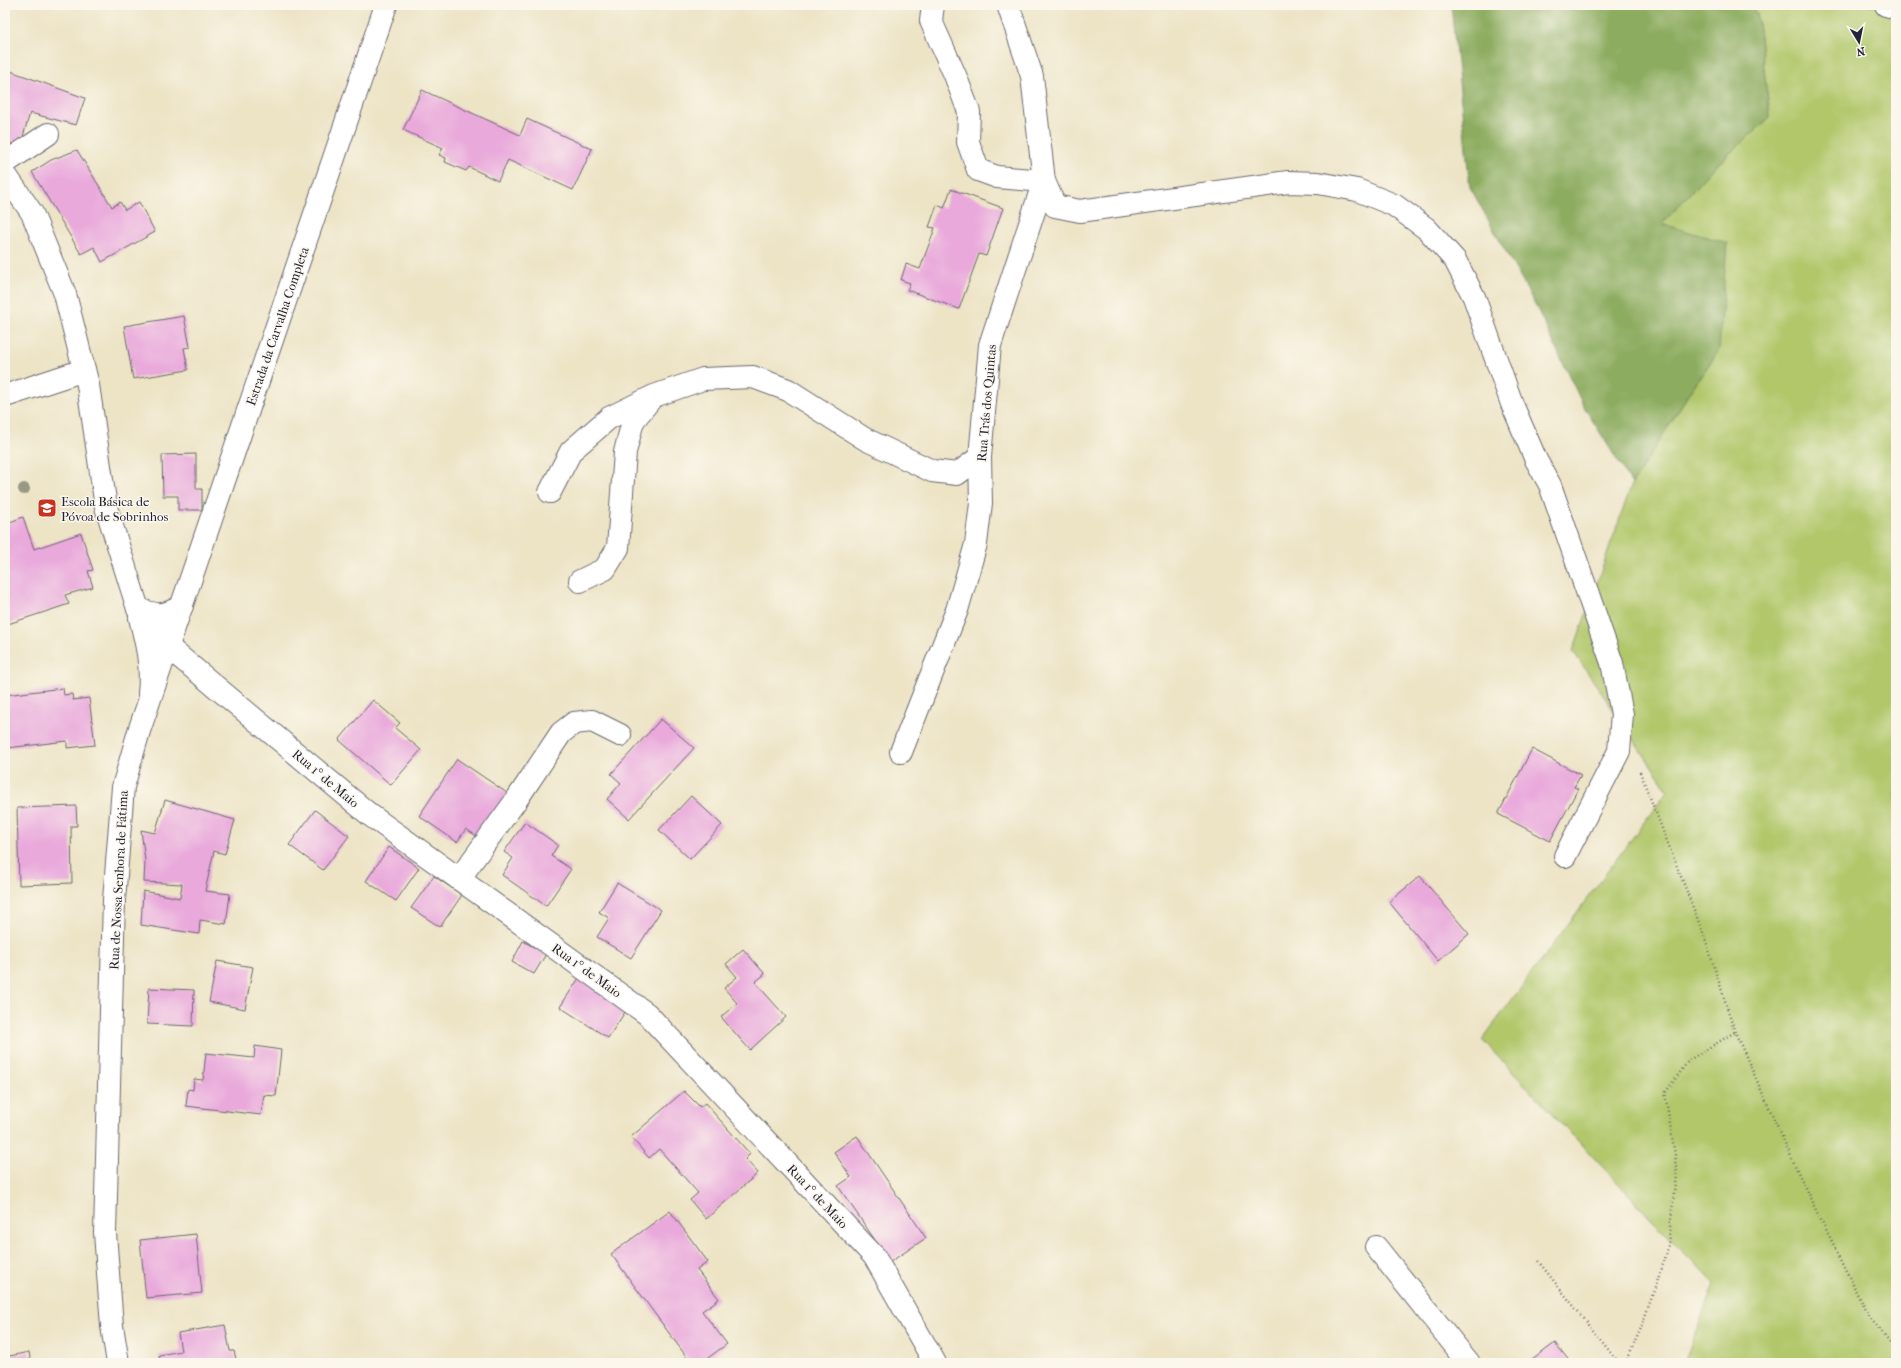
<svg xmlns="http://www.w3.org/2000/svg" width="1901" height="1368" viewBox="0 0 1901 1368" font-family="'IM FELL French Canon',serif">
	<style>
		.green { fill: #b1c76b; stroke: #6a7453 }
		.forest { fill: #8cac5f; stroke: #57674d }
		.building { fill: #e9a9db }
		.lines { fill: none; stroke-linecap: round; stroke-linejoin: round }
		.minor-casing { stroke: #69666c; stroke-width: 24 }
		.tertiary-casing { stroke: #69666c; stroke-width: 24 }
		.primary-casing { stroke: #69666c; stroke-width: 24 }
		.path { stroke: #69666c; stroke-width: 2.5; stroke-dasharray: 1 3; stroke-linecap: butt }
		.minor { stroke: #fff; stroke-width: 22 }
		.tertiary { stroke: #fff; stroke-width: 22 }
		.primary { stroke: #fff; stroke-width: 22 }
		.tree { fill: #999983 }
		.labels { text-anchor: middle; stroke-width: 3; stroke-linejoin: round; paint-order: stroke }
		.street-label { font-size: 13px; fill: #22223b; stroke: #fbf7ec }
		.poi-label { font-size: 13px; fill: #22223b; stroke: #fbf7ec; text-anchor: start }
	</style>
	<rect width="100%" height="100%" fill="#fbf7ec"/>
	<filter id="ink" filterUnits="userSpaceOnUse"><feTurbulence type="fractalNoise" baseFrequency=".025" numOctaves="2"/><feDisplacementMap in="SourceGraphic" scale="8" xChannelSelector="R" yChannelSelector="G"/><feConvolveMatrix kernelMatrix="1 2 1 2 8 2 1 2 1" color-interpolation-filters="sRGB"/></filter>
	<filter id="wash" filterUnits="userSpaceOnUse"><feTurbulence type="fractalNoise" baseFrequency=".012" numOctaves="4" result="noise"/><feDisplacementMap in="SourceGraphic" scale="16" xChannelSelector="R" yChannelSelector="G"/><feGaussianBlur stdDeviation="0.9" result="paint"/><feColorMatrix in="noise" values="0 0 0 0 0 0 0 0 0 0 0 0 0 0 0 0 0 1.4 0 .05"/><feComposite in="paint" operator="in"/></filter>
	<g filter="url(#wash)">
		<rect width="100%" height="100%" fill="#ede4c6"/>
		<polygon class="green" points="1750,5 1896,5 1896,1363 1684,1363 1714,1284 1482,1040 1668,790 1573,651 1632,484 1691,390 1719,350 1662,224 1709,172 1770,117 1757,15"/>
		<polygon class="forest" points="1451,5 1750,5 1757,14 1770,117 1709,172 1662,224 1727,243 1719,350 1691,390 1632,484 1583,405 1535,304 1470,187"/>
		<g id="blocks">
			<g class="building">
				<polygon points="5,69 85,98 76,125 30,113 19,150 5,138"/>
				<polygon points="422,90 520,135 527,119 592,149 573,190 508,160 498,181 469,167 466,171 445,162 446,158 439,155 443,148 403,130"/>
				<polygon points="77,150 112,207 120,202 125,210 139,202 155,232 102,262 94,247 81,254 32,172 51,160"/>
				<polygon points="951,189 1003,208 986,256 979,254 959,309 907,290 910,283 901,280 906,264 920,269 935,228 929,227 937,205 944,208"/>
				<polygon points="184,316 190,347 184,348 188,370 133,379 124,326"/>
				<polygon points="196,454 196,489 202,489 202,510 178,510 178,496 163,496 162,455"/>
				<polygon points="23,517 34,549 81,533 93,570 88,571 93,587 65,595 69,604 5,625 5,524"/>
				<polygon points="63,688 64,695 72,694 73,700 89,698 95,745 67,748 67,741 7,748 5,695"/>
				<polygon points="373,700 400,723 395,728 421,750 391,785 339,740"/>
				<polygon points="661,719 694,748 629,819 607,799 621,783 611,774"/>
				<polygon points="1532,749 1581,775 1574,787 1578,789 1550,841 1498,814"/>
				<polygon points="457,759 510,795 481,839 466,829 457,842 419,816"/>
				<polygon points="691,796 722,825 690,859 659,830"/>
				<polygon points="165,800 235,820 225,854 214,851 205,891 230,894 226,924 200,920 199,934 141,925 143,891 180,898 182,884 144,882 145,860 141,830 155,833"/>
				<polygon points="76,806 77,826 71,826 72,883 19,885 17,808"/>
				<polygon points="315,810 349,836 323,870 289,845"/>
				<polygon points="525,822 558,845 551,856 571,869 546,906 502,875 513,858 504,852"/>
				<polygon points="389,847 419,868 396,901 366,881"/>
				<polygon points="434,876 462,895 440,927 411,908"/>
				<polygon points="1420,876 1469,934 1438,961 1389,902"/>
				<polygon points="617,883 661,910 631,958 597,937 609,918 599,912"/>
				<polygon points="523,941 546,954 534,974 512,962"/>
				<polygon points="743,949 765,974 755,982 786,1017 750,1050 721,1017 737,1003 724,988 737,977 726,964"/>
				<polygon points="217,961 253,967 245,1009 209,1002"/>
				<polygon points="579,978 627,1009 608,1038 560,1007"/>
				<polygon points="149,988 194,990 193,1026 147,1024"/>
				<polygon points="255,1046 281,1050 276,1096 264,1095 261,1115 186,1106 188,1089 193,1090 194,1079 203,1080 206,1053 254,1058"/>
				<polygon points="684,1091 700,1107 705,1103 750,1154 745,1159 758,1173 706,1219 690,1200 698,1193 659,1149 649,1158 631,1137"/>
				<polygon points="857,1136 926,1238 890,1262 838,1186 851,1177 834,1152"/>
				<polygon points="670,1211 708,1262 697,1270 719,1299 702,1311 727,1344 701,1363 691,1363 611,1254"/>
				<polygon points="196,1234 202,1293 146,1298 140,1240"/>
				<polygon points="225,1325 230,1351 234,1351 237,1363 160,1363 159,1355 181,1351 178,1333"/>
				<polygon points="1555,1343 1571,1363 1528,1363"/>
				<polygon points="29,1352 31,1363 5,1363 5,1357"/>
			</g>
		</g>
	</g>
	<g filter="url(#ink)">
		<use href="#blocks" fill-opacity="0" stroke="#69666c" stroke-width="1"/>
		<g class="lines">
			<g class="minor-casing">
				<g id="minor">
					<polyline points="933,5 931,21 955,75 969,112 968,142 978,170 997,177 1044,181 1055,206 1080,211 1288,182 1318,183 1357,190 1394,205 1427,229 1455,260 1474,297 1512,404 1536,460 1550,485 1612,663 1622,714 1619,751 1565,856"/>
					<polyline points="5,163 48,134"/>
					<polyline points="5,174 32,213 65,294 88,385 106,507 138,609 168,647 370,815 647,1014 874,1256 935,1363"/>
					<polyline points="5,396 84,370"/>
					<polyline points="550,492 571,451 609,418 654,396 703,379 753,377 788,390 865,439 932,471 957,474 980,457"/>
					<polyline points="580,581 605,569 618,548 625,452 633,421 650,400"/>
					<path d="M138,609C158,616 163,617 182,606"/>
					<path d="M140,618C147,645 152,666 149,694"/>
					<polyline points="901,752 957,610 976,544 981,503 980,457 990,345 1044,181 1032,76 1008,5"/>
					<polyline points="459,879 517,799 561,733 574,723 592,721 620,735"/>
					<polyline points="1376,1247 1469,1363"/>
				</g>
			</g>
			<g class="tertiary-casing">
				<polyline id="tertiary" points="118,1363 112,1326 105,1233 114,900 123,787 139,731 386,5"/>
			</g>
			<g class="primary-casing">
				<polyline id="primary" points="1886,5 1896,8"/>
			</g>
			<g class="path">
				<polyline points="1893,504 1896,509"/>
				<polyline points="1640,772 1705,938 1735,1032"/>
				<polyline points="1538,1261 1619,1363"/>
				<polyline points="1626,1363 1641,1328 1667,1253 1677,1167 1665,1093 1689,1060 1735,1032 1807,1192 1866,1311 1896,1350"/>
			</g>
			<use href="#minor" class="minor"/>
			<use href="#tertiary" class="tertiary"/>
			<use href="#primary" class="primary"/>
		</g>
		<circle class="tree" cx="24" cy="489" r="6"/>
	</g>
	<defs>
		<g id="school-square" transform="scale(1)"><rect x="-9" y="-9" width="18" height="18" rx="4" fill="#c8321e" stroke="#fbf7ec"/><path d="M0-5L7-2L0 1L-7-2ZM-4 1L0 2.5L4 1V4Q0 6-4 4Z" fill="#fff"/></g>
	</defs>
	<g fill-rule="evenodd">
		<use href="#school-square" x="47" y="508"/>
	</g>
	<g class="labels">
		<g class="street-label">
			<text transform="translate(277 326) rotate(-71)" y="5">Estrada da Carvalha Completa</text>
			<text transform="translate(986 403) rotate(-85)" y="5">Rua Trás dos Quintas</text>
			<text transform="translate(326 778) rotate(40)" y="5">Rua 1° de Maio</text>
			<text transform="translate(118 880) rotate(-87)" y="5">Rua de Nossa Senhora de Fátima</text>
			<text transform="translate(587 970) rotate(36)" y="5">Rua 1° de Maio</text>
			<text transform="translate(818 1196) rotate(47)" y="5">Rua 1° de Maio</text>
		</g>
		<g class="poi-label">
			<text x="61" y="506">Escola Básica de<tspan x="61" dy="15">Póvoa de Sobrinhos</tspan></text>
		</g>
	</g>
	<rect width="1901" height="1368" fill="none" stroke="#fbf7ec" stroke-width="20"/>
	<g transform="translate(1859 42) rotate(170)" stroke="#fbf7ec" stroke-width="3" paint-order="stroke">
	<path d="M0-3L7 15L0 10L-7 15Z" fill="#22223b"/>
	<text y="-6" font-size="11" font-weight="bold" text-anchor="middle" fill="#22223b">N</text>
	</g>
</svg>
